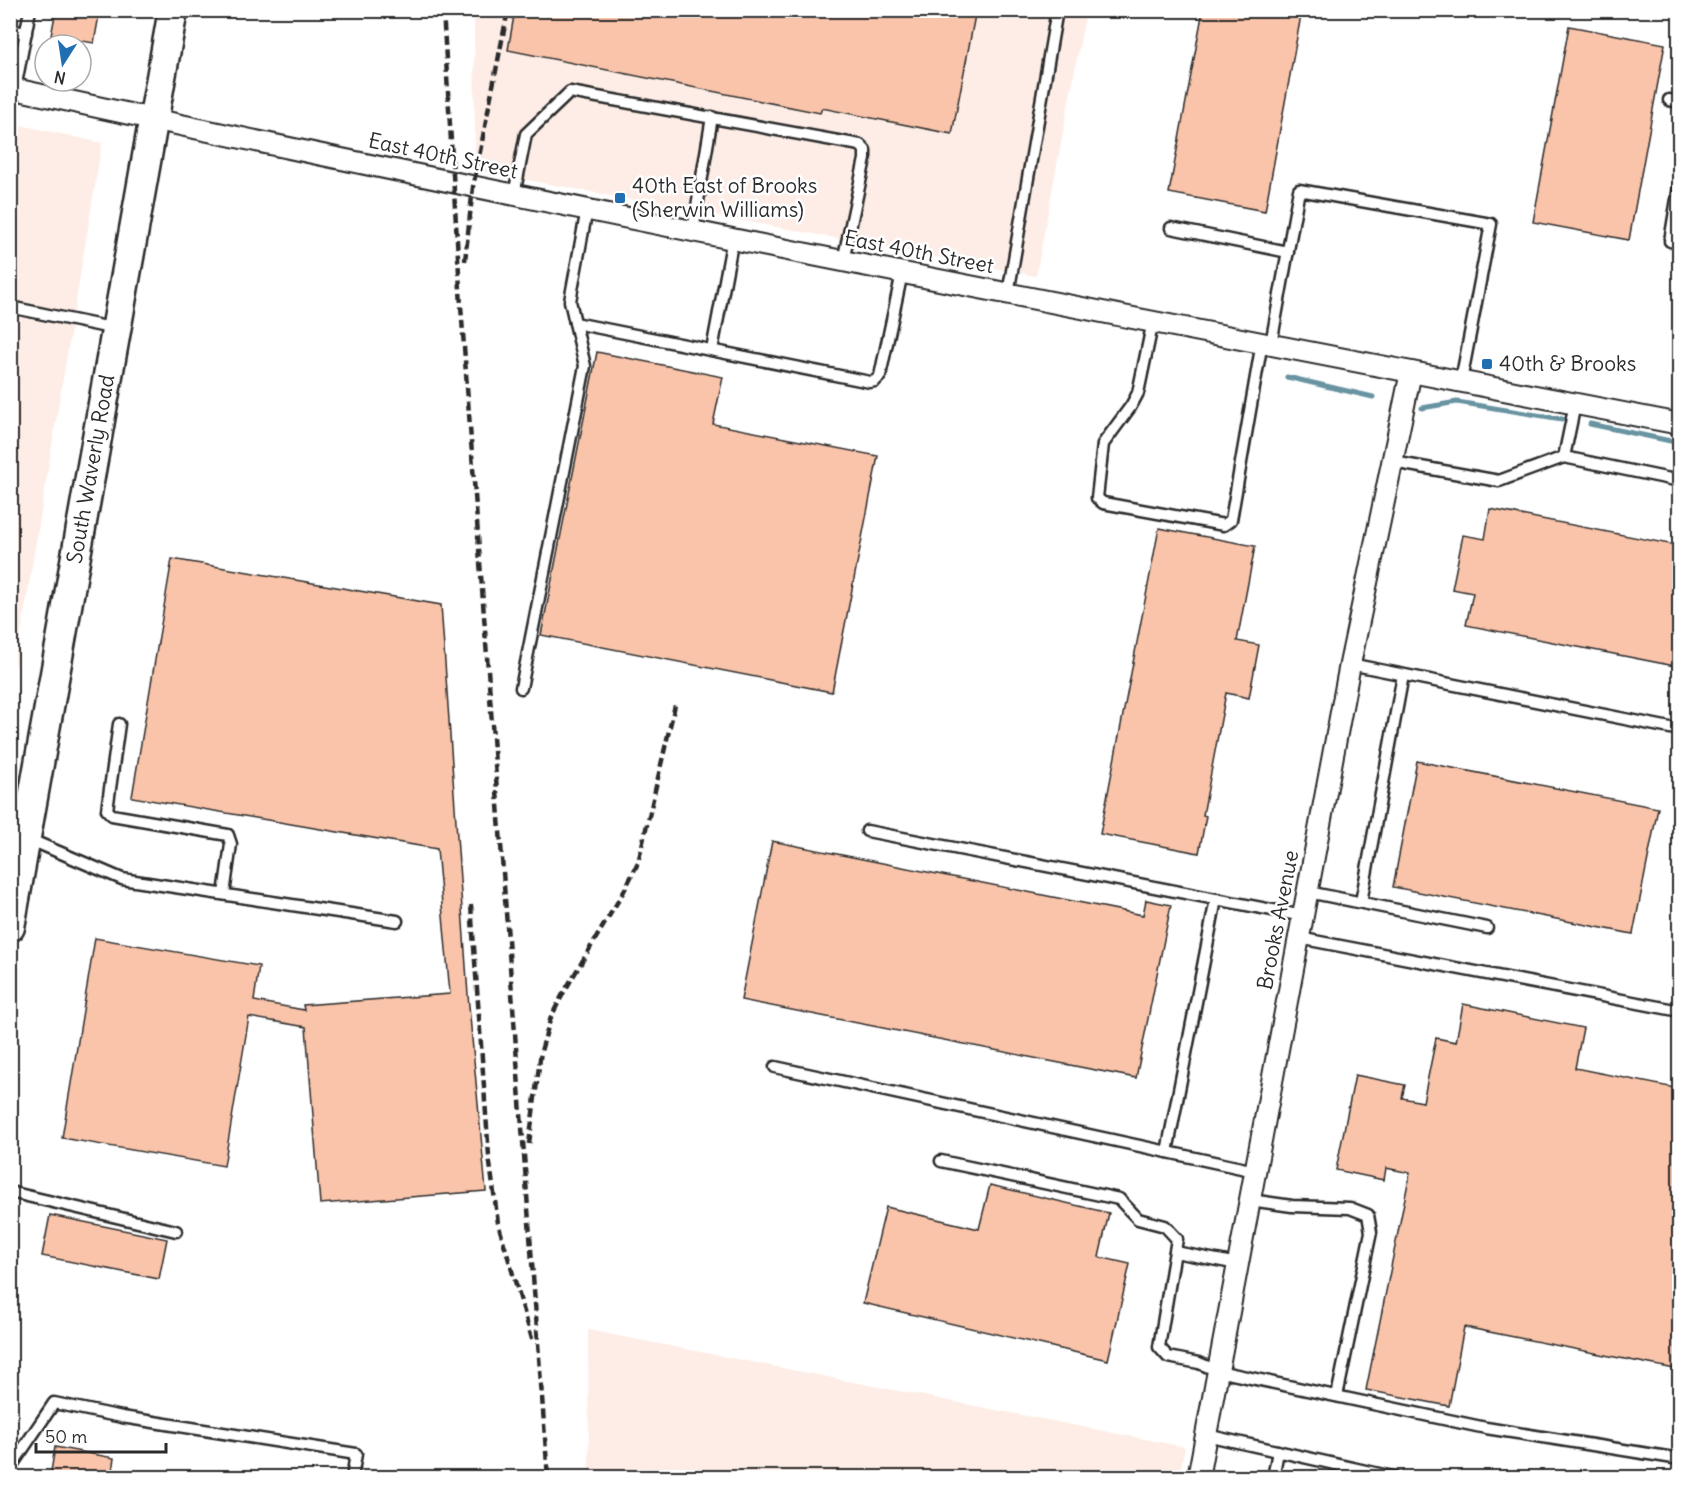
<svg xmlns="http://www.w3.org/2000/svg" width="1690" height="1488" viewBox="0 0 1690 1488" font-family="Delius,sans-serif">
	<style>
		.built { fill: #fdede6 }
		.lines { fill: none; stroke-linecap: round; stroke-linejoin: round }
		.stream { stroke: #6793a1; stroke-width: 5 }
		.building { fill: #f9c4aa; stroke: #2b2b2b; stroke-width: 1.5 }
		.service-casing { stroke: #2b2b2b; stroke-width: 15 }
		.minor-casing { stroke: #2b2b2b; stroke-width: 24 }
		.secondary-casing { stroke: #2b2b2b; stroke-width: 33 }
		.service { stroke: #fff; stroke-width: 10 }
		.minor { stroke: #fff; stroke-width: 20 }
		.secondary { stroke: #fff; stroke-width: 28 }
		.rail { stroke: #2b2b2b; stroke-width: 4.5; stroke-dasharray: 9 4.5; stroke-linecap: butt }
		.poi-dot { fill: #1f6fb2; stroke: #fff; stroke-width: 2 }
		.labels { text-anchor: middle; stroke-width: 5; stroke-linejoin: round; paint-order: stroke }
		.street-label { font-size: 21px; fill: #2b2b2b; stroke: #fff }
		.poi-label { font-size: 21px; fill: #2b2b2b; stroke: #fff; text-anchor: start }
	</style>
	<rect width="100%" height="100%" fill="#fff"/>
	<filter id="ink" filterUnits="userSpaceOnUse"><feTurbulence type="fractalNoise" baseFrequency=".0167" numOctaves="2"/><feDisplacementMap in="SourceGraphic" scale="12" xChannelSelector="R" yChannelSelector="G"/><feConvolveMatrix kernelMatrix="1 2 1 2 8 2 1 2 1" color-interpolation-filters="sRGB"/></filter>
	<g filter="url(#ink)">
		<g class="built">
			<polygon points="474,11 1086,11 1036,276 475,170"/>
			<polygon points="11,123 102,143 11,693"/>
			<polygon points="588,1330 1185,1447 1179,1477 589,1477"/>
		</g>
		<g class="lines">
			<g class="stream">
				<polyline points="1287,377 1373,397"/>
				<polyline points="1422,408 1457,402 1562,419"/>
				<polyline points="1590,424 1680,443"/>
			</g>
		</g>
		<g class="building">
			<polygon points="56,10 100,10 94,43 51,36"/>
			<polygon points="515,10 976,10 952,134 822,108 820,113 508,50"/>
			<polygon points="1203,10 1302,10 1265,211 1169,193"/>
			<polygon points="1569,26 1665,44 1629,240 1533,222"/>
			<polygon points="597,352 723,377 713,424 878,456 832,692 541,635"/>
			<polygon points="1490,509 1680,546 1680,667 1466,625 1473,593 1452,589 1463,535 1485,539"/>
			<polygon points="1159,528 1255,546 1237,641 1259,645 1249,698 1226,693 1203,815 1206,816 1199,853 1100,834"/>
			<polygon points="172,559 441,605 468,995 486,1191 320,1204 306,1027 249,1017 224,1166 62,1138 95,938 259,966 254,1001 304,1010 303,1005 450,994 437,849 132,797"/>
			<polygon points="1417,761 1658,808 1633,934 1393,887"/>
			<polygon points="772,841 1143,915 1146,900 1171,905 1136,1078 741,1000"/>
			<polygon points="1463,1004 1583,1028 1575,1068 1680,1089 1680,1370 1464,1327 1449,1406 1366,1390 1410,1173 1386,1168 1384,1180 1336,1170 1355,1075 1405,1085 1402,1098 1423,1102 1436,1038 1456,1042"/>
			<polygon points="990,1185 1109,1213 1099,1257 1130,1264 1108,1360 863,1303 886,1207 979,1229"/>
			<polygon points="50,1215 167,1239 159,1279 42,1256"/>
			<polygon points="55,1447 114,1458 111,1478 50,1478"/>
		</g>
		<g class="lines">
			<g class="service-casing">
				<g id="service">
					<polyline points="10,30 26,33"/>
					<polyline points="15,89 30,10"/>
					<polyline points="1669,100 1680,102"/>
					<polyline points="1680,181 1670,241 1680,243"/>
					<polyline points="514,195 526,134 570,92 860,145 865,150 865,159 843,261"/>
					<polyline points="1171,228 1288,252"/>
					<polyline points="693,231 712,117"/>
					<polyline points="1008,294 1057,10"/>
					<polyline points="10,307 116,329"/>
					<polyline points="1153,321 1138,393 1131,406 1103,444 1097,498 1103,503 1224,525 1231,520 1262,342"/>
					<polyline points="575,323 870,382 875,381 880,376 902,273"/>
					<polyline points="1271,344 1299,190 1491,224 1461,381"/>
					<polyline points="712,350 733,238"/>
					<polyline points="1575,404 1564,457 1680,481"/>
					<polyline points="1393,462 1499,481 1564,457"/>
					<polyline points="1350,664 1680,730"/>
					<polyline points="521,688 585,366 570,301 587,209"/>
					<polyline points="119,724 107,810 112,815 228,835 231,844 224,894"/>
					<polyline points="867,831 1303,916"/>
					<polyline points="26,838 122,879 397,921"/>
					<polyline points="1308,892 1487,928"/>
					<polyline points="1361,902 1403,675"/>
					<polyline points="1299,938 1680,1011"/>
					<polyline points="775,1067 1255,1171"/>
					<polyline points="1167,1152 1216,899"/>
					<polyline points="941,1161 1119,1199 1138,1219 1165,1226 1177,1239 1159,1347 1168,1357 1199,1363 1218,1371 1486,1428 1680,1459"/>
					<polyline points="10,1192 176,1231"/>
					<polyline points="1250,1200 1292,1206 1350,1208 1368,1215 1371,1232 1337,1396"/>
					<polyline points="1175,1252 1238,1264"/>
					<polyline points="1206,1435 1397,1478"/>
					<polyline points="10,1468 54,1403 122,1417 356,1454 352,1478"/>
					<polyline points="1273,1478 1278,1451"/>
				</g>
			</g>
			<g class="minor-casing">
				<g id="minor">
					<path d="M10,88C565,210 1122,316 1680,424"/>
					<polyline points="1198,1478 1350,664 1411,372"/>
				</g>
			</g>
			<g class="secondary-casing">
				<polyline id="secondary" points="10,927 173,10"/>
			</g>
			<use href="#service" class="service"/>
			<use href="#minor" class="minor"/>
			<use href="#secondary" class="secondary"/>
			<g class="rail">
				<polyline points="443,10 461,306 548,1478"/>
				<polyline points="465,261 473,187 508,10"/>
				<polyline points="471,905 489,1156 498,1223 532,1339"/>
				<polyline points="529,1144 541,1051 551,1017 564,992 624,891 638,863 675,705"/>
			</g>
		</g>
	</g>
	<g class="poi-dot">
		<rect x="614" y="192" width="12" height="12" rx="3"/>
		<rect x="1481" y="358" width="12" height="12" rx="3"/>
	</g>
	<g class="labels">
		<g class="street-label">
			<text transform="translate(443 156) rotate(12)" y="7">East 40th Street</text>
			<text transform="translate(919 252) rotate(11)" y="7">East 40th Street</text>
			<text transform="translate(91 469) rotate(-80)" y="7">South Waverly Road</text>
			<text transform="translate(1278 920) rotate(-79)" y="7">Brooks Avenue</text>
		</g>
		<g class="poi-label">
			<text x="632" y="193">40th East of Brooks<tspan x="632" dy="24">(Sherwin Williams)</tspan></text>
			<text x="1499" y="371">40th &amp; Brooks</text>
		</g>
	</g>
	<rect width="1690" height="1488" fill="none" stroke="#fff" stroke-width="36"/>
	<rect x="18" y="18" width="1654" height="1452" fill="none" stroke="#2b2b2b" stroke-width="2" filter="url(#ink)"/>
	<g transform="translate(63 63) rotate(192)"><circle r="28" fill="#ffffff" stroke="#aaaaaa" stroke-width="1.5"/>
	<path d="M0-4.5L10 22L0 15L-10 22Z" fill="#1f6fb2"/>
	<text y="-9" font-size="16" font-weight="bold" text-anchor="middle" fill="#2b2b2b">N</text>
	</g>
	<path d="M36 1443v9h130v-9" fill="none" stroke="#2b2b2b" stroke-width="3"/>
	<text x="45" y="1443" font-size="18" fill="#2b2b2b" stroke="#ffffff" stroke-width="4.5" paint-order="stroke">50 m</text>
</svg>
